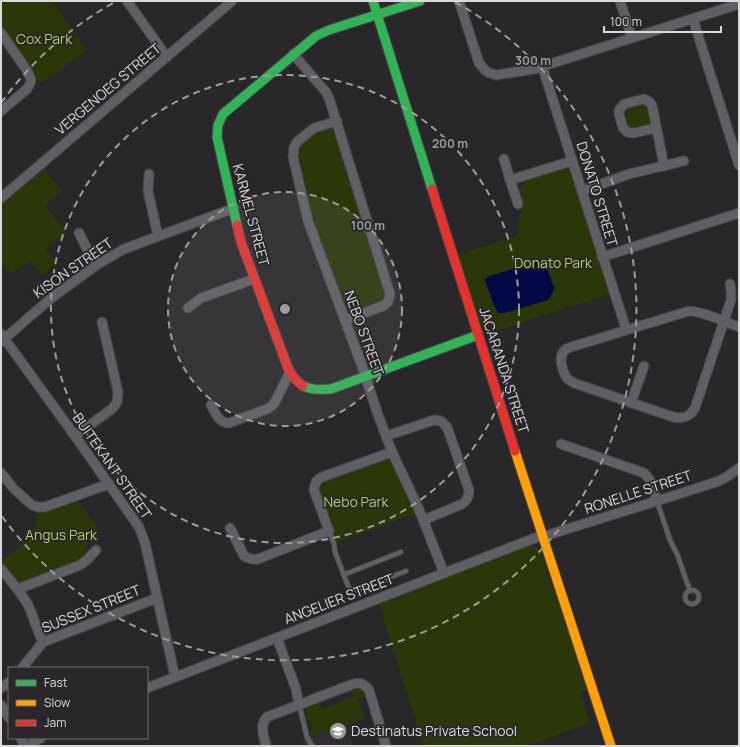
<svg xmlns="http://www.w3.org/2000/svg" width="740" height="747" viewBox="0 0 740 747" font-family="Manrope,sans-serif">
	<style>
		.built { fill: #332c34 }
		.green { fill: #293709 }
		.water { fill: #040844 }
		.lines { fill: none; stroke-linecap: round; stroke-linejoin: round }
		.lane-casing { stroke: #464446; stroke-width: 6 }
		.street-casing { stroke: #464446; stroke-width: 11 }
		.fast-casing { stroke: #464446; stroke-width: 11 }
		.slow-casing { stroke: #464446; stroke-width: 11 }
		.jam-casing { stroke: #464446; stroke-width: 11 }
		.lane { stroke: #615e66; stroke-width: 4.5 }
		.street { stroke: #615e66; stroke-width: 9 }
		.fast { stroke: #30b455; stroke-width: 9 }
		.slow { stroke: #ff9f0a; stroke-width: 9 }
		.jam { stroke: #e5322d; stroke-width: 9 }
		.ring { fill: none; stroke: #9d9b9e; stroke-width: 2; stroke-dasharray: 7 5 }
		.labels { text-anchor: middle; stroke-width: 3.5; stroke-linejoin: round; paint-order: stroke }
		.park-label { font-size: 14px; fill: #a9d15e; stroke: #2a262b }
		.street-label { font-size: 14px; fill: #dcd9dc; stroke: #2a262b }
		.poi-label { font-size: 14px; fill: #dcd9dc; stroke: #2a262b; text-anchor: start }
		.centre { fill: #9d9b9e; stroke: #2a262b; stroke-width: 2 }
		.ring-label { font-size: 12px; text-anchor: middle; font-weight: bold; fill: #9d9b9e; stroke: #2a262b; stroke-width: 3.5; stroke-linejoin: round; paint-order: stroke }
	</style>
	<rect width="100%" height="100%" fill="#29272a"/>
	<polygon class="built" points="346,725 353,746 303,746 302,739"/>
	<g class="green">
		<path d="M1,1H53L87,50L43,82C34,80 35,78 32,70L1,27Z"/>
		<polygon points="642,101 648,103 652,124 648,128 627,129 622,111 623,109"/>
		<polygon points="330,127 335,130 387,294 383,302 353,313 349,312 345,310 313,226 296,156 297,148 314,132"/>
		<polygon points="562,168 568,169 572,172 610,294 497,331 495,325 481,330 458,254 517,236 521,207 522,206 518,192 525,182 528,179"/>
		<polygon points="44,169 62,191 45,205 67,234 46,249 57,264 42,275 30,260 11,274 1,260 1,206"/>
		<polygon points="387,459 392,461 416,513 337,543 317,491 318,485 321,481"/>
		<path d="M77,499L99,529L96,539C81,541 88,551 82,560L22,583L16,582L14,580L1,564V562L32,537L38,511Z"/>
		<polygon points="528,546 535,547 540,550 588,689 580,692 590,723 527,746 423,746 379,604"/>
		<path d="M356,687L364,689L367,695L366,696L358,699L365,719L311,736L310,732L312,728L310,720L306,718C304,706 309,705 319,702L322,709L352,697L349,690Z"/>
	</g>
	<polygon class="water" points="539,260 546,265 554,288 552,294 548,300 504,313 498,313 493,303 485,280 489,276 523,266"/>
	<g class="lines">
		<g class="lane-casing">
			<g id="lane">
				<polyline points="657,501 670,540 677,554 690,591"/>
				<polyline points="329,531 334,544 335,552 348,586 351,589 358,590 406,571"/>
				<polyline points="343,575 401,552"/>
				<circle cx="692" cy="597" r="7"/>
				<polyline points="299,704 307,737 312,746"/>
			</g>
		</g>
		<g class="street-casing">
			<g id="street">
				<polyline points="127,1 167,57"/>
				<polyline points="459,1 479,63 485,70 489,73 496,75 534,69 739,4"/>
				<polyline points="620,1 632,38"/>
				<polyline points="693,19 739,165"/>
				<polyline points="1,33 28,72 31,80 30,84 27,89 1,111"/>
				<polyline points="293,54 326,92 329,98 390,294 388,302 383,306 345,320"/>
				<polyline points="542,66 626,329"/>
				<polyline points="337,121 314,128 298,141 294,147 293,157 308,221 362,366 377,412 392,452 418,507 444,573"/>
				<polyline points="656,128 634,133 627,132 623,128 619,114 619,110 624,104 644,99 648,101 652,105 664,166"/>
				<polyline points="504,159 510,180 572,161"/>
				<polyline points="149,174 148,191 158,236"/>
				<polyline points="510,180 518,204"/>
				<polyline points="582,191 629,174 684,161"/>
				<polyline points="1,198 232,1"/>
				<polyline points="79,233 87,249 98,264"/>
				<polyline points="602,257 739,213"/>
				<path d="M730,284L731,291V300L695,408C690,417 683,419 673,417L574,383C571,381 568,380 566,377C562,370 558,356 565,350C566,349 570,347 571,347L689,311C703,311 725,322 739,327"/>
				<polyline points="188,308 201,298 254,279"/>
				<polyline points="1,334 75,436 139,527 145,543 175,677"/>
				<polyline points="1,342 28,318 54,296 98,264 124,249 234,208"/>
				<polyline points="631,403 644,366"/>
				<path d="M211,405C215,412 218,423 229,423L267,409L272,406L275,402L290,372"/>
				<polyline points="75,436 113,408 117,402 118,392 102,322"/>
				<path d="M386,436L434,420L441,421L447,427L469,490C469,497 467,501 462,504L424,520"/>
				<polyline points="561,444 644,473 650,480 657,501"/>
				<polyline points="1,473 14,489 32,505 38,507 45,507 109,484"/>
				<path d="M230,528L244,556C249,559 253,560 258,559L329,531L314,490C314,484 316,480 322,477L392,452"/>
				<path d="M1,569C11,581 22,593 29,607C34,618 37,631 43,642"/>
				<polyline points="18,589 80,565 87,560 96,550"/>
				<polyline points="277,638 296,689 299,704"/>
				<polyline points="22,668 43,642 157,598"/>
				<polyline points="1,688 9,682"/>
				<polyline points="147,688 535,538 548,535 679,494 719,481 728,476 739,468"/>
				<polyline points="1,705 9,718"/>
				<polyline points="21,738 24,746"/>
				<polyline points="28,746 41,738"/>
				<path d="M266,746C264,736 259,725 267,717L353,684C360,682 365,684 369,690L386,746"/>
			</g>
		</g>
		<g class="fast-casing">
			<g id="fast">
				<polyline points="373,1 432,189"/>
				<polyline points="237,225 217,137 218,125 223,114 316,36 329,30 420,1"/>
				<path d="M303,386C312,390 321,390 331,389L478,335"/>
			</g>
		</g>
		<g class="slow-casing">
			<polyline id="slow" points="515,451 611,746"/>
		</g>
		<g class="jam-casing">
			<g id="jam">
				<polyline points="432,189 515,451"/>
				<path d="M237,225L241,242L288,368C292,376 296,381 303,386"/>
			</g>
		</g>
		<use href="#lane" class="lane"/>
		<use href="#street" class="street"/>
		<use href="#fast" class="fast"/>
		<use href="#slow" class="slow"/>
		<use href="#jam" class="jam"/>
	</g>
	<circle cx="285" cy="309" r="117" fill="#9d9b9e" fill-opacity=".12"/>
	<g class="ring">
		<circle cx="285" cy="309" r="117"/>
		<circle cx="285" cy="309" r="234"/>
		<path d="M1 103A351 351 0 0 1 115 2M455 2A351 351 0 1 1 1 515"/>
	</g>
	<defs>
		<g id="school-disc" transform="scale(0.9)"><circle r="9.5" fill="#9d9b9e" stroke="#2a262b"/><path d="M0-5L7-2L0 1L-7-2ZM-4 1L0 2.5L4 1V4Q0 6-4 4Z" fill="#fff"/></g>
	</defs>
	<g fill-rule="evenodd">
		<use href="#school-disc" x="338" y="731"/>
	</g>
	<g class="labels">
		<g class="park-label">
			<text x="44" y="44">Cox Park</text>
			<text x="553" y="268">Donato Park</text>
			<text x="356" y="507">Nebo Park</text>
			<text x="61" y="540">Angus Park</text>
		</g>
		<g class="street-label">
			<text transform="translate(108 89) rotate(-40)" y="5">VERGENOEG STREET</text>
			<text transform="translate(597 194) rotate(73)" y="5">DONATO STREET</text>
			<text transform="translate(251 215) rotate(75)" y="5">KARMEL STREET</text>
			<text transform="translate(73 268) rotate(-35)" y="5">KISON STREET</text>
			<text transform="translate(364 333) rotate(70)" y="5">NEBO STREET</text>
			<text transform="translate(504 370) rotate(72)" y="5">JACARANDA STREET</text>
			<text transform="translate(112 466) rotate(55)" y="5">BUITEKANT STREET</text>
			<text transform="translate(638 492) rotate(-18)" y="5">RONELLE STREET</text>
			<text transform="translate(339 599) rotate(-21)" y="5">ANGELIER STREET</text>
			<text transform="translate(91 609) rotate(-22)" y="5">SUSSEX STREET</text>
		</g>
		<g class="poi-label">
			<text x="351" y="736">Destinatus Private School</text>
		</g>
	</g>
	<circle cx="285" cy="309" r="6" class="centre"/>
	<g class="ring-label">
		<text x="533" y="65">300 m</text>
		<text x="450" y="148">200 m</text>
		<text x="368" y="230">100 m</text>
	</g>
	<rect width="740" height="747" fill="none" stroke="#dcd9dc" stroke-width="4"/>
	<rect x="8" y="667" width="140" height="72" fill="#2a262b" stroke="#716e72"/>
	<rect x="16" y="680" width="20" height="6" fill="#30b455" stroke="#716e72"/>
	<text x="44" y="687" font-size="12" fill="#dcd9dc">Fast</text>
	<rect x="16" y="700" width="20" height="6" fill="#ff9f0a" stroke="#716e72"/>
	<text x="44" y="707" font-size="12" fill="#dcd9dc">Slow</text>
	<rect x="16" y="720" width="20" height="6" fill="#e5322d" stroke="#716e72"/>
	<text x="44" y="727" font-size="12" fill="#dcd9dc">Jam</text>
	<path d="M604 26v6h117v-6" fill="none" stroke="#dcd9dc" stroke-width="2"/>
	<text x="610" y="26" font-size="12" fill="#dcd9dc" stroke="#2a262b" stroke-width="3" paint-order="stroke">100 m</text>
</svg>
